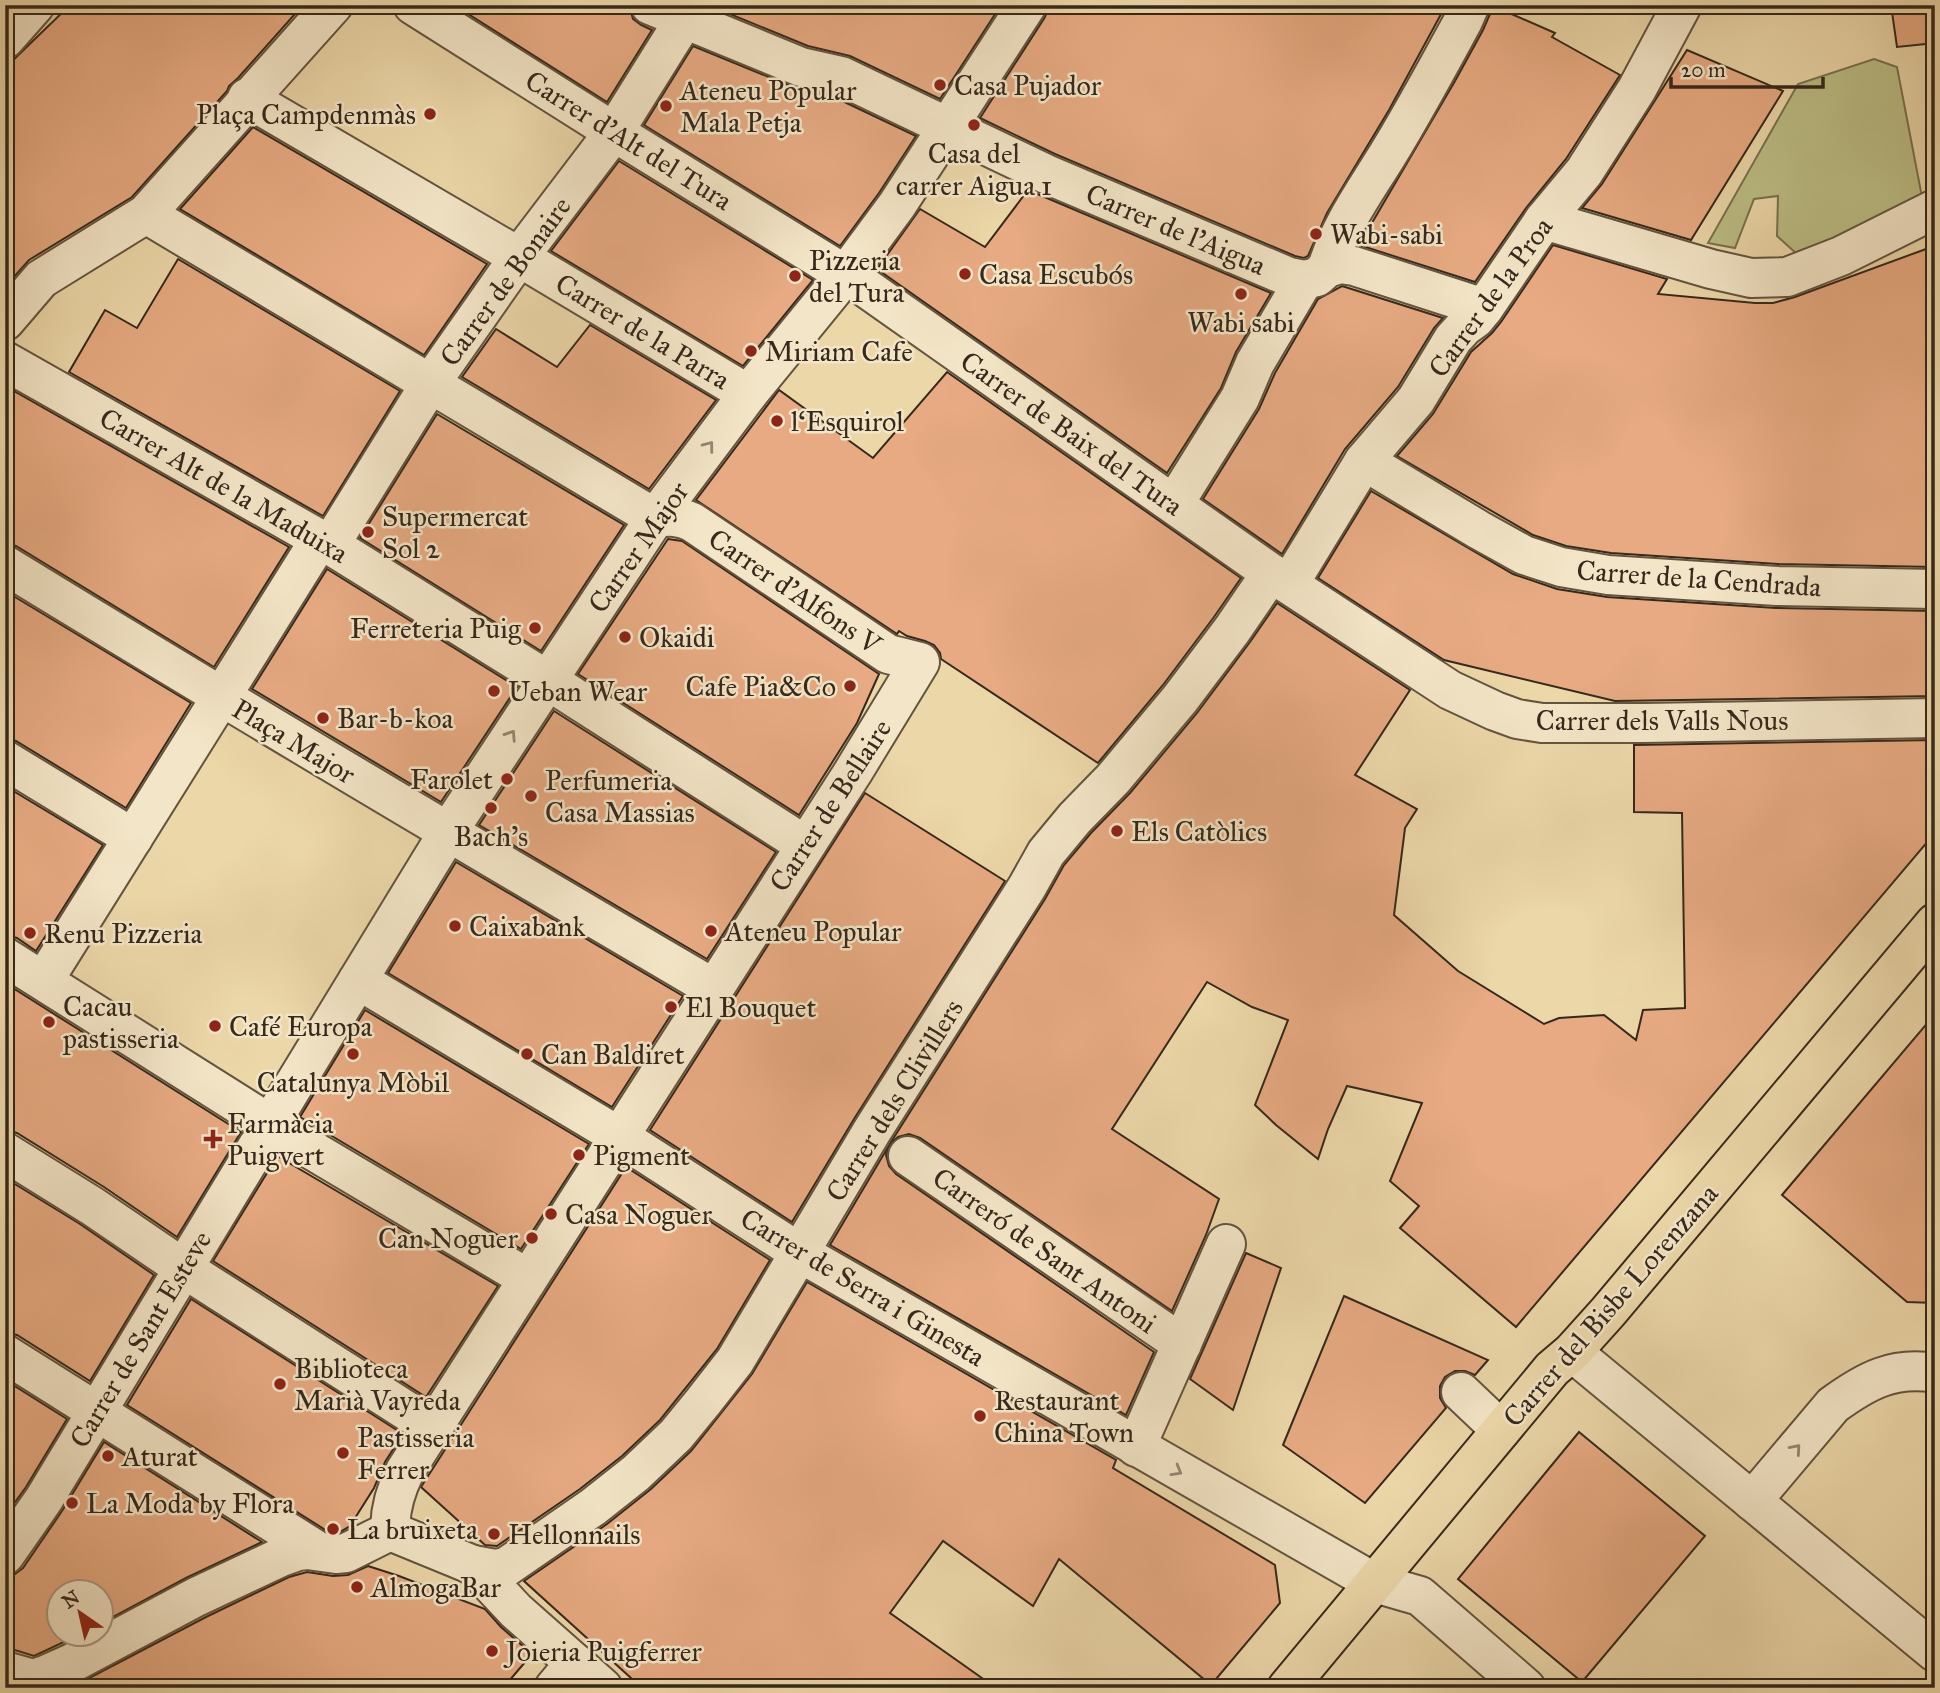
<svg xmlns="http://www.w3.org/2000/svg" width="1940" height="1693" viewBox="0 0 1940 1693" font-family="'IM FELL Great Primer',serif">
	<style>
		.green { fill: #bcbd85; stroke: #797250; stroke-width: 2 }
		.building { fill: #e7aa82; stroke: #36281c; stroke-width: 2 }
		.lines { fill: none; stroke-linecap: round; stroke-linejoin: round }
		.minor-casing { stroke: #64543f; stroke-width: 42 }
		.major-casing { stroke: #36281c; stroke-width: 42 }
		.minor { stroke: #f3e5c7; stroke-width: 38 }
		.major { stroke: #ecd7a9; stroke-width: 38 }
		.oneway { stroke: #948672 }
		.poi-dot { fill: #8f2418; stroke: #f3e5c7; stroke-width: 2.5 }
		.labels { text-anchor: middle; stroke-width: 5; stroke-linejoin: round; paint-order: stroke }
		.poi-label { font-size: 28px; fill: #36281c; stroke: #f3e5c7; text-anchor: start }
		.street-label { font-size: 28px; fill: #36281c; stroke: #f3e5c7 }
	</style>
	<rect width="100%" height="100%" fill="#ecd7a9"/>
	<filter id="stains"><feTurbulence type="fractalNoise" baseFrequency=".00286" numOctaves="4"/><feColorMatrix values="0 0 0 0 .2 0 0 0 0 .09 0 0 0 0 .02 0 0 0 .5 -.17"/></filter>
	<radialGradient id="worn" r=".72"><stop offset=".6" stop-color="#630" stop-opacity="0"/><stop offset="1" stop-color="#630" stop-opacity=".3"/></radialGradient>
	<polygon class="green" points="1874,59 1897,67 1922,197 1798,255 1777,236 1778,196 1754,199 1735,248 1708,243 1798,84"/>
	<g class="building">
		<polygon points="70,5 303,5 238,78 229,86 227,91 132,197 29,260 5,287 5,68"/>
		<polygon points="454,5 629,5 633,19 641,25 652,30 607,102"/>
		<polygon points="708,5 1001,5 940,99 850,56 808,46"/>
		<polygon points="1049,5 1446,5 1389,110 1327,213 1308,256 1304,258 1295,256 1055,154 980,118 1045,17"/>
		<polygon points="1491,5 1555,33 1552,37 1620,75 1566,159 1526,208 1475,282 1359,245 1455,81 1483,30 1490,14"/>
		<polygon points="1891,5 1935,5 1935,43 1897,47"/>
		<polygon points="693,46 793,87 834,97 916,136 879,193 840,246 644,125"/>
		<polygon points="1687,50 1783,91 1691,240 1582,208 1602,184"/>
		<polygon points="253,127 487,264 424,355 180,209"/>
		<polygon points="619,161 813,280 743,366 551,251"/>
		<polygon points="1028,190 1271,293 1236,352 1221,388 1167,473 877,269 920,209 985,247"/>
		<polygon points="1553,245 1667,279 1658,294 1755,303 1773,303 1795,297 1926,249 1935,567 1778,564 1611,553 1566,546 1533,535 1397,456 1433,414 1471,352 1492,333 1501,322"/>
		<polygon points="178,259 400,391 323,516 69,372 105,310 137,328"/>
		<polygon points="1342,286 1443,318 1434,328 1398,387 1345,449 1282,554 1203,499 1259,409 1275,373 1318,299"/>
		<polygon points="590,325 716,400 649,489 462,377 496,329 557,367"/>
		<polygon points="947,372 1241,578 1214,617 1163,685 1098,763 941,659 940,653 934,645 925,641 907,636 899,631 897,634 696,500 779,390 873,458"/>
		<polygon points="5,386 289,547 214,667 16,546 5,543"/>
		<polygon points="437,414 624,525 541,651 360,538"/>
		<polygon points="1371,491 1513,574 1557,589 1607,597 1776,608 1935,611 1935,696 1615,701 1444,660 1318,578"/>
		<polygon points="668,539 682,541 879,674 857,723 799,815 578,674"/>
		<polygon points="327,569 517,687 441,802 252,689"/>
		<polygon points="5,591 191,703 126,808 16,741 5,738"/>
		<polygon points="1277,603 1410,690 1355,775 1417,809 1405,828 1394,915 1458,971 1544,1024 1559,1018 1604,1015 1636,1040 1643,1010 1685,1008 1682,813 1634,812 1634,745 1935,740 1935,833 1516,1327 1400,1228 1419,1206 1390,1181 1422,1103 1347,1086 1328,1129 1318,1159 1276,1125 1255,1105 1288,1020 1252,1007 1207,982 1112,1129 1219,1199 1206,1235 1172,1311 920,1138 909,1134 898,1137 890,1144 886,1155 889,1166 896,1174 1154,1352 1126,1415 830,1245 891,1142 1045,899 1064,865 1091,833 1130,793 1197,713 1250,642"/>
		<polygon points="554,711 776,852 707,959 479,825"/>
		<polygon points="5,786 103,845 36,951 17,938 5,935"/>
		<polygon points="865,793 1005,881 854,1119 792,1222 650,1130"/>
		<polygon points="456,862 683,996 612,1107 388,973"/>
		<polygon points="5,983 241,1132 177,1237 104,1187 17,1133 5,1130"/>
		<polygon points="365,1010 589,1144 521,1249 300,1117"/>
		<polygon points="1935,1014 1935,1303 1907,1302 1782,1195"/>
		<polygon points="279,1157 498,1286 426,1397 213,1261 275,1160"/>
		<polygon points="626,1167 770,1260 717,1349 660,1420 622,1456 580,1489 497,1546 485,1545 421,1487"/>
		<polygon points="5,1178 80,1224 154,1275 90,1381 17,1335 5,1332"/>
		<polygon points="1246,1253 1281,1268 1233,1410 1190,1379"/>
		<polygon points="807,1282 1116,1460 1113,1468 1275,1565 1280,1603 1211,1685 1059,1559 1033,1606 943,1541 890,1613 996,1688 642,1688 524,1581 607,1524 651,1489 691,1451 752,1374"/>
		<polygon points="1344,1296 1488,1360 1475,1375 1465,1371 1455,1371 1445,1377 1440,1386 1440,1398 1446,1408 1365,1503 1283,1445"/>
		<polygon points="191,1299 403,1434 385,1462 374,1488 350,1526 340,1532 327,1531 127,1405"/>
		<polygon points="5,1380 67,1419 26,1487 5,1516"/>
		<polygon points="1579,1432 1705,1536 1582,1682 1458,1579"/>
		<polygon points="104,1442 262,1542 186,1578 102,1623 102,1592 60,1592 60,1634 81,1634 34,1656 5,1647 5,1577 15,1574 23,1568 62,1511"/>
		<polygon points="368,1566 399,1576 485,1609 501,1627 532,1654 503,1688 70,1688 206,1617 289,1577 307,1572 333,1576 348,1575"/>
	</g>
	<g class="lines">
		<g class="minor-casing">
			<g id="minor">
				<polyline points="413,5 614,132 859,283 1271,573 1450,690 1495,711 1517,719 1542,723 1643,723 1935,718"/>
				<polyline points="650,5 801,67 841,76 1046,174 1289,277 1304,280 1317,277 1327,268 1340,264 1354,266 1484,308"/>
				<polyline points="5,39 35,5"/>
				<polyline points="247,98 519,257 748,394"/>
				<polyline points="1544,220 1711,269 1751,278 1787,277 1841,256 1935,209"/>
				<path d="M1327,268C1339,227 1366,190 1388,154C1415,110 1439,65 1463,21L1470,5"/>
				<polyline points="5,321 41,279 146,214 333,5"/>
				<polyline points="5,361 330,545 547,680 805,845"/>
				<polyline points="1364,461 1479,530 1524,555 1561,567 1608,575 1777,586 1935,589"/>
				<polyline points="1174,504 1240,398 1255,363 1304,280"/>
				<polyline points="330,545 430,384 519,257 614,132 684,20"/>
				<path d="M5,565C240,709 476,849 713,988"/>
				<polyline points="1289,584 1364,461 1416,400 1453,339 1464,327 1475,319 1484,308 1544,220 1584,172 1637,89 1682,5"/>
				<polyline points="5,760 133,838"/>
				<polyline points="5,957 270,1124"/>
				<polyline points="44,980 320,539"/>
				<polyline points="358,980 620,1137 800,1253 1375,1583 1420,1596 1526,1688"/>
				<polyline points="271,1134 270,1124 457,818 655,518 748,394 846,274 897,205 1027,5"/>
				<polyline points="5,1152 92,1206 183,1268 432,1427"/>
				<polyline points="908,1156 1182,1344"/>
				<polyline points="1572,1352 1935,1652"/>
				<polyline points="5,1354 318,1551"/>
				<polyline points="1461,1392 1501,1430"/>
				<polyline points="1136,1447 1226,1244"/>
				<path d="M1752,1501L1833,1405C1866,1381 1893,1366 1935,1373"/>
				<polyline points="390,1531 473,1565 516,1611 603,1688"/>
				<path d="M5,1555L44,1499L257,1147C266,1135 276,1132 290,1137L527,1278"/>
				<polyline points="473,1565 495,1569 506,1567 593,1507 636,1473 676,1435 703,1402 735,1361 872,1131 1027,887 1046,853 1075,818 1113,779 1180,699 1232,630 1271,573"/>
				<path d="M5,1671L33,1679L45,1675L72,1663L196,1597L281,1557L298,1551L307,1550L336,1554L346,1553L390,1531C390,1509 395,1491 405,1471L853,772L920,662L888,654L692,522C679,516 670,516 655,518L146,214"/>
				<polyline points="554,1688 575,1663"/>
			</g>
		</g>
		<g class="major-casing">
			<polyline id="major" points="1287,1688 1552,1369 1572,1352 1608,1312 1935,923"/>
		</g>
		<use href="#minor" class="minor"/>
		<use href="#major" class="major"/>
	</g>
	<defs><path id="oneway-chevron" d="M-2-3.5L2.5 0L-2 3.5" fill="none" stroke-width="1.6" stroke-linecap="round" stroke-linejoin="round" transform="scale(1.75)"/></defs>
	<g class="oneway">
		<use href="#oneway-chevron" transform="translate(709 446) rotate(-53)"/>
		<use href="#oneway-chevron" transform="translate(511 735) rotate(-57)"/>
		<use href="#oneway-chevron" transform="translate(1796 1449) rotate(-49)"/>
		<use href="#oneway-chevron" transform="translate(1177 1471) rotate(30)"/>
	</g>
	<g class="poi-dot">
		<circle cx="940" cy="85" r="7"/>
		<circle cx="666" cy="106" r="7"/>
		<circle cx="430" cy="114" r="7"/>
		<circle cx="974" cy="125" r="7"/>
		<circle cx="1316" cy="234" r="7"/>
		<circle cx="965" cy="274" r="7"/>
		<circle cx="795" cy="276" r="7"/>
		<circle cx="1241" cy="294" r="7"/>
		<circle cx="751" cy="351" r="7"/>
		<circle cx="777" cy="421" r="7"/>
		<circle cx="368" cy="532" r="7"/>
		<circle cx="535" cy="628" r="7"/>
		<circle cx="625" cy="637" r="7"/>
		<circle cx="850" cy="686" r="7"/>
		<circle cx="494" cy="691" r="7"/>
		<circle cx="323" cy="718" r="7"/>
		<circle cx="507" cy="779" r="7"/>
		<circle cx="531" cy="796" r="7"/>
		<circle cx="491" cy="808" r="7"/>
		<circle cx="1117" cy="831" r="7"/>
		<circle cx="455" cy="926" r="7"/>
		<circle cx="711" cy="931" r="7"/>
		<circle cx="30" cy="933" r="7"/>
		<circle cx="671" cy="1007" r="7"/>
		<circle cx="49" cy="1022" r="7"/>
		<circle cx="215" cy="1026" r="7"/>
		<circle cx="353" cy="1054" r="7"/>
		<circle cx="527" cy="1054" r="7"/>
		<path d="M209.5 1128.5h7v7h7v7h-7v7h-7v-7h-7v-7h7z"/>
		<circle cx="579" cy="1155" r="7"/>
		<circle cx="551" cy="1214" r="7"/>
		<circle cx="532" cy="1238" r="7"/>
		<circle cx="280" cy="1384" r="7"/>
		<circle cx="980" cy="1416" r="7"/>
		<circle cx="343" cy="1453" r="7"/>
		<circle cx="108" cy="1456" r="7"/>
		<circle cx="72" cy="1503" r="7"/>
		<circle cx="333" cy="1529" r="7"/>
		<circle cx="494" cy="1534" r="7"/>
		<circle cx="357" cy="1587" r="7"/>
		<circle cx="492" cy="1651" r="7"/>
	</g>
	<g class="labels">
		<g class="poi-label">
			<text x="954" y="95">Casa Pujador</text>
			<text x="680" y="100">Ateneu Popular<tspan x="680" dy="32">Mala Petja</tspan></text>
			<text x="416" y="124" text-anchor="end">Plaça Campdenmàs</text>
			<text x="974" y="163" text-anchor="middle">Casa del<tspan x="974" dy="32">carrer Aigua 1</tspan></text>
			<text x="1330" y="244">Wabi-sabi</text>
			<text x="809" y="270">Pizzeria<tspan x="809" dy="32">del Tura</tspan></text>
			<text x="979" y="284">Casa Escubós</text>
			<text x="1241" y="332" text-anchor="middle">Wabi sabi</text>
			<text x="765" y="361">Miriam Cafe</text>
			<text x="791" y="431">l‘Esquirol</text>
			<text x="382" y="526">Supermercat<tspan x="382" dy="32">Sol 2</tspan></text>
			<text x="521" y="638" text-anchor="end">Ferreteria Puig</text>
			<text x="639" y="647">Okaidi</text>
			<text x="836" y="696" text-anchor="end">Cafe Pia&amp;Co</text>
			<text x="508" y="701">Ueban Wear</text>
			<text x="337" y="728">Bar-b-koa</text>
			<text x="493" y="789" text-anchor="end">Farolet</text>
			<text x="545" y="790">Perfumeria<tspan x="545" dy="32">Casa Massias</tspan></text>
			<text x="1131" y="841">Els Catòlics</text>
			<text x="491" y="846" text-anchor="middle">Bach's</text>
			<text x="469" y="936">Caixabank</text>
			<text x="725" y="941">Ateneu Popular</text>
			<text x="44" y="943">Renu Pizzeria</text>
			<text x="63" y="1016">Cacau<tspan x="63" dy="32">pastisseria</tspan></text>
			<text x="685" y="1017">El Bouquet</text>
			<text x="229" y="1036">Café Europa</text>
			<text x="541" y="1064">Can Baldiret</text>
			<text x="353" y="1092" text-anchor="middle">Catalunya Mòbil</text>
			<text x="227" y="1133">Farmàcia<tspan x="227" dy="32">Puigvert</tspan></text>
			<text x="593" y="1165">Pigment</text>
			<text x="565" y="1224">Casa Noguer</text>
			<text x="518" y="1248" text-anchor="end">Can Noguer</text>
			<text x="294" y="1378">Biblioteca<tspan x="294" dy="32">Marià Vayreda</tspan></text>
			<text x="994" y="1410">Restaurant<tspan x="994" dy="32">China Town</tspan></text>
			<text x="357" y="1447">Pastisseria<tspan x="357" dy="32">Ferrer</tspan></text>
			<text x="122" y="1466">Aturat</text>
			<text x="86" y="1513">La Moda by Flora</text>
			<text x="347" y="1539">La bruixeta</text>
			<text x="508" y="1544">Hellonnails</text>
			<text x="371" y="1597">AlmogaBar</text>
			<text x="506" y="1661">Joieria Puigferrer</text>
		</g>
		<g class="street-label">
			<text transform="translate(629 140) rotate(32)" y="10">Carrer d'Alt del Tura</text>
			<text transform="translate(1176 229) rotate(23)" y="10">Carrer de l'Aigua</text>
			<text transform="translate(505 281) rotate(-54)" y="10">Carrer de Bonaire</text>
			<text transform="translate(1490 297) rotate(-54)" y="10">Carrer de la Proa</text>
			<text transform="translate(643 331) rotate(31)" y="10">Carrer de la Parra</text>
			<text transform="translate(1072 433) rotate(35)" y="10">Carrer de Baix del Tura</text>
			<text transform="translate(224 485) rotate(30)" y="10">Carrer Alt de la Maduixa</text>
			<text transform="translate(638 547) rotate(-55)" y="10">Carrer Major</text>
			<text transform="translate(1699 578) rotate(4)" y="10">Carrer de la Cendrada</text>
			<text transform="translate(795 591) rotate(34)" y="10">Carrer d'Alfons V</text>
			<text x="1662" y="730">Carrer dels Valls Nous</text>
			<text transform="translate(294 741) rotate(31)" y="10">Plaça Major</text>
			<text transform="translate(830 805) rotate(-57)" y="10">Carrer de Bellaire</text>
			<text transform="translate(894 1100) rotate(-58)" y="10">Carrer dels Clivillers</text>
			<text transform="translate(1045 1250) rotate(35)" y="10">Carreró de Sant Antoni</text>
			<text transform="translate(863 1287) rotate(31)" y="10">Carrer de Serra i Ginesta</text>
			<text transform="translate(1610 1305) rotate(-49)" y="10">Carrer del Bisbe Lorenzana</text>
			<text transform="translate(140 1339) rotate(-59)" y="10">Carrer de Sant Esteve</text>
		</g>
	</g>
	<rect width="1940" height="1693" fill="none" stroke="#ecd7a9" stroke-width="28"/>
	<rect x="7" y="7" width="1926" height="1679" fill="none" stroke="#36281c" stroke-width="3.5"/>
	<rect x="14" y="14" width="1912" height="1665" fill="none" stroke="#36281c" stroke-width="2"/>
	<g transform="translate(80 1613) rotate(326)"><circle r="33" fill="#f3e5c7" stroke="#a79983" stroke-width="2"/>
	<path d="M0-5L12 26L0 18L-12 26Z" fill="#8f2418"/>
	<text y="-10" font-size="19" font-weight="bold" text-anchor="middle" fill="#36281c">N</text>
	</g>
	<path d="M1671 77v10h152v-10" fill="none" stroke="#36281c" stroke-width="3.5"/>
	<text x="1681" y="77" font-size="21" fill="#36281c" stroke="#f3e5c7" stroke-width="5" paint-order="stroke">20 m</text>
	<rect width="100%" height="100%" filter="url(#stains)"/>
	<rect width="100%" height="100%" fill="url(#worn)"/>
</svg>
